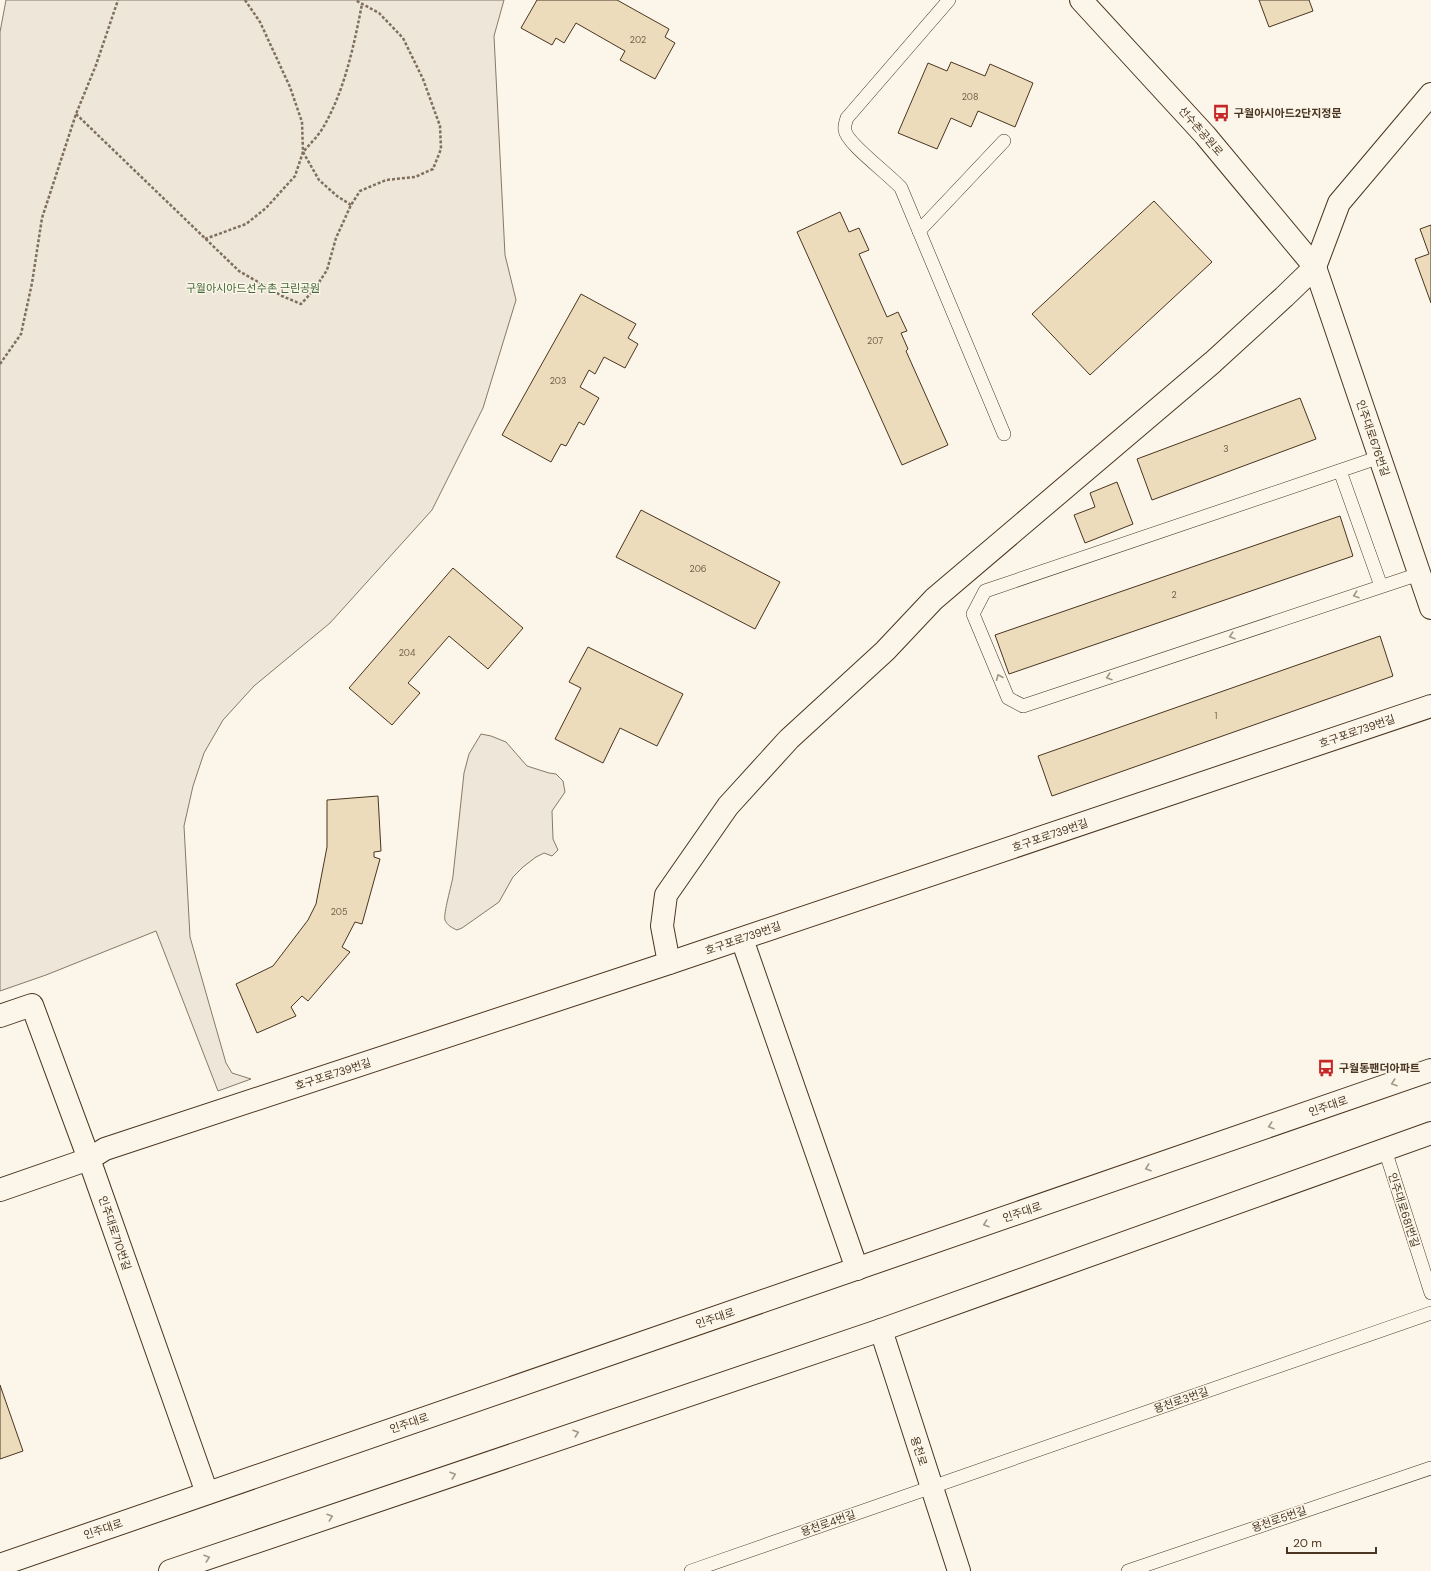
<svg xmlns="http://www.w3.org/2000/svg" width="1431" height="1571" viewBox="0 0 1431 1571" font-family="'DM Sans','Noto Sans KR',sans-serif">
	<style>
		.green { fill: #ede6d9; stroke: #887966 }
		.building { fill: #ecdcbc; stroke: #4a3520 }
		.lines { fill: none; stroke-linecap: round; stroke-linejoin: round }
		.lane-casing { stroke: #4a3520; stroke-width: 14 }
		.street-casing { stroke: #4a3520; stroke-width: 24 }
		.secondary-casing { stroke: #4a3520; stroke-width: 24 }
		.path { stroke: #7f6f5c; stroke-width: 2.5; stroke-dasharray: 3 2; stroke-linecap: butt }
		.lane { stroke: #fbf6e9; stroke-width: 13 }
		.street { stroke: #fbf6e9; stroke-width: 22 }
		.secondary { stroke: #fbf6e9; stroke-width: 22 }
		.oneway { stroke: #a29684 }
		.labels { text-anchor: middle; stroke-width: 3; stroke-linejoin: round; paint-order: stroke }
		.number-label { font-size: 9px; fill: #725f47 }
		.poi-label { font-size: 11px; font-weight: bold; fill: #4a3520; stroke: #fbf6e9; text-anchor: start }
		.street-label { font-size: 11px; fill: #4a3520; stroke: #fbf6e9 }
		.park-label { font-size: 11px; fill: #436837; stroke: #fbf6e9 }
	</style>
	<rect width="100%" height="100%" fill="#fbf6e9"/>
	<g class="green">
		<polygon points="6,0 504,0 494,36 505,255 516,300 483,408 432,510 330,623 254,686 223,720 204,753 193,786 184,826 190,937 226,1063 232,1073 251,1079 218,1091 156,931 46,975 0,991 0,32"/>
		<path d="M481,734L491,736L506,742L527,766L549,773L556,774L563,781L565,792L552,811L553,839L558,850L552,856L544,853L536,857L523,867L513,877L499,902L462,928L457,930C452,928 447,925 445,920C443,914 452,884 453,876L464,773L469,754Z"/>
	</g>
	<g class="building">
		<polygon points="537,0 617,0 669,29 665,37 675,43 655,79 620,60 625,51 576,23 564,43 556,38 552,45 521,28"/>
		<polygon points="1259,0 1309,0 1313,11 1269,27"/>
		<polygon points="951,62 985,76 990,64 1033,83 1015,127 978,111 971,127 951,118 937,149 898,133 928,63 947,71"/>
		<polygon points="1154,201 1212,262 1090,375 1032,314"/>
		<polygon points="840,212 849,232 859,228 869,250 859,254 887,317 898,312 907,331 901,333 908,349 906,351 948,445 902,465 797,232"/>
		<polygon points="1431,225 1431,303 1415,259 1429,254 1420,229"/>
		<polygon points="581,294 636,324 628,338 638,344 625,368 604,357 595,374 589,370 580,387 599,398 584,425 579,422 566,446 561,444 551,462 502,435"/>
		<polygon points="1300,398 1316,439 1152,500 1137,459"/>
		<polygon points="1117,482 1133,524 1085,543 1074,515 1095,507 1090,493"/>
		<polygon points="641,510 780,582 755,629 616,557"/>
		<polygon points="1340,516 1353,556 1009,674 995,635"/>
		<polygon points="453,568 523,628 488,669 449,636 408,683 420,693 392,725 349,688"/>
		<polygon points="1380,636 1393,676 1052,796 1038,756"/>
		<polygon points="588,647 683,694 657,746 620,728 603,763 555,739 581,688 569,682"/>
		<polygon points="378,796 381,851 374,852 374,857 380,859 362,924 355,922 342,947 350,952 308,1001 302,996 291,1007 296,1016 257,1033 236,984 273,966 308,920 316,904 327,847 327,800"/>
		<polygon points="0,1385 23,1451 0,1459"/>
	</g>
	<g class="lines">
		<g class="lane-casing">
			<g id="lane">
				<path d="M949,0L847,118C846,121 844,127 845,130C846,143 890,175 901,188L1004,434"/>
				<polyline points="919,231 1004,141"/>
				<polyline points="1380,457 985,591 973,614 1008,698 1023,706 1419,574"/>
				<polyline points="1340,471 1381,586"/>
				<polyline points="1385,1150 1431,1293"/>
				<polyline points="691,1571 1431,1313"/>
				<polyline points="1128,1571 1431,1468"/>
			</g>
		</g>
		<g class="street-casing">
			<g id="street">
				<polyline points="1081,0 1205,135 1315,267 1431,608"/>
				<polyline points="742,939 857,1269"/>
				<polyline points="669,963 662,926 666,895 728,806 789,739 885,651 934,599 1213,362 1284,297 1315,267 1339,203 1431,94"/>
				<polyline points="0,1016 32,1005 89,1159 207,1493"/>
				<polyline points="0,1190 89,1159 105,1149 669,963 1431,706"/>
			</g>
		</g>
		<g class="secondary-casing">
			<g id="secondary">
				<polyline points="881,1330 959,1571"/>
				<polyline points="0,1565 1431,1070"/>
				<polyline points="170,1571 881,1330 1431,1133"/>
			</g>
		</g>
		<g class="path">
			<polyline points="76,114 239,271 282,296 301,304 314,290 327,270 336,238 351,205 360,191 386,180 415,177 433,169 441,149 440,126 423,79 403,38 379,13 355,0"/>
			<path d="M351,205L337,196L319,180L303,152C310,144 319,135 324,126C345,89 354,45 362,4"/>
			<polyline points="205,239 246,224 266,208 295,176 303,152 302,122 290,87 260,22 245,0"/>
			<polyline points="0,364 21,334 32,283 42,218 76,114 96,65 118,0"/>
		</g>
		<use href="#lane" class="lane"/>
		<use href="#street" class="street"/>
		<use href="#secondary" class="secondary"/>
	</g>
	<defs><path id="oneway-chevron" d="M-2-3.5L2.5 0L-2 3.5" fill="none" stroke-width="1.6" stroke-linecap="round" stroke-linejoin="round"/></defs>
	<g class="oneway">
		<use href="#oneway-chevron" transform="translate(1356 595) rotate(162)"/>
		<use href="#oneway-chevron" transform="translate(1232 636) rotate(162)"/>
		<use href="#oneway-chevron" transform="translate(999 677) rotate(-113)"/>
		<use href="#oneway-chevron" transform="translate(1109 677) rotate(162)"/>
		<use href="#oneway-chevron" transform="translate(1394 1083) rotate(161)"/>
		<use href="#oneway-chevron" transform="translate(1271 1126) rotate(161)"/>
		<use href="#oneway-chevron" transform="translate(1148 1168) rotate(161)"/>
		<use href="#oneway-chevron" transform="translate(986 1224) rotate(161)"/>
		<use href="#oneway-chevron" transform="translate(576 1433) rotate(-19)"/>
		<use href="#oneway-chevron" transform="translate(453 1475) rotate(-19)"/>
		<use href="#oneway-chevron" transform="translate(330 1517) rotate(-19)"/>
		<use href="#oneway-chevron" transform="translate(207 1558) rotate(-19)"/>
	</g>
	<defs>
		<g id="bus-bare" transform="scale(1.38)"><path d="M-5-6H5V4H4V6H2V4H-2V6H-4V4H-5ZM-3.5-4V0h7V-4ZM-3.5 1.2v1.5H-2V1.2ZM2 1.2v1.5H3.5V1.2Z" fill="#c62828" stroke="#fbf6e9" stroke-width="2.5" paint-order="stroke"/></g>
	</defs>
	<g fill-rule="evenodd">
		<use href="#bus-bare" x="1221" y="113"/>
		<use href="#bus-bare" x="1326" y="1068"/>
	</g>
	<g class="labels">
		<g class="number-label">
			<text x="638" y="43">202</text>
			<text x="970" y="100">208</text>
			<text x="875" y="344">207</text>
			<text x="558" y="384">203</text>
			<text x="1226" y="452">3</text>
			<text x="698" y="572">206</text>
			<text x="1174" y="598">2</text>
			<text x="407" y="656">204</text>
			<text x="1216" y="719">1</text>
			<text x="339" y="915">205</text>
		</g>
		<g class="poi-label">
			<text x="1234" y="117">구월아시아드2단지정문</text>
			<text x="1339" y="1072">구월동팬더아파트</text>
		</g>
		<g class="street-label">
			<text transform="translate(1201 131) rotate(49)" y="4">선수촌공원로</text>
			<text transform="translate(1373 438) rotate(71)" y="4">인주대로676번길</text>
			<text transform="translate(1357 731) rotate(-19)" y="4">호구포로739번길</text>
			<text transform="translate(1050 835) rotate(-19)" y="4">호구포로739번길</text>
			<text transform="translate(743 938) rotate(-19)" y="4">호구포로739번길</text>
			<text transform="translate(333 1074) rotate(-18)" y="4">호구포로739번길</text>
			<text transform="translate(1328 1106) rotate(-19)" y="4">인주대로</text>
			<text transform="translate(1404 1210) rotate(72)" y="4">인주대로681번길</text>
			<text transform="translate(1022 1212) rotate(-19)" y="4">인주대로</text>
			<text transform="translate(115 1233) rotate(71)" y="4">인주대로710번길</text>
			<text transform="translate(715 1318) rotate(-19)" y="4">인주대로</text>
			<text transform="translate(1181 1400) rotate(-19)" y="4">용천로3번길</text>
			<text transform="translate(409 1423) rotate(-19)" y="4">인주대로</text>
			<text transform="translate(919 1451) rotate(72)" y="4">용천로</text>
			<text transform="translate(1279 1519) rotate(-19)" y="4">용천로5번길</text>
			<text transform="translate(828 1523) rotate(-19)" y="4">용천로4번길</text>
			<text transform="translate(103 1529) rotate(-19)" y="4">인주대로</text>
		</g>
		<g class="park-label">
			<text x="253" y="292">구월아시아드선수촌 근린공원</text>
		</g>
	</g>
	<path d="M1287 1547v6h89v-6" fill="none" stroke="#4a3520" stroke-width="2"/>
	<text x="1293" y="1547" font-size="12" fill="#4a3520" stroke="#fbf6e9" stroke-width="3" paint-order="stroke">20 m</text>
</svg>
